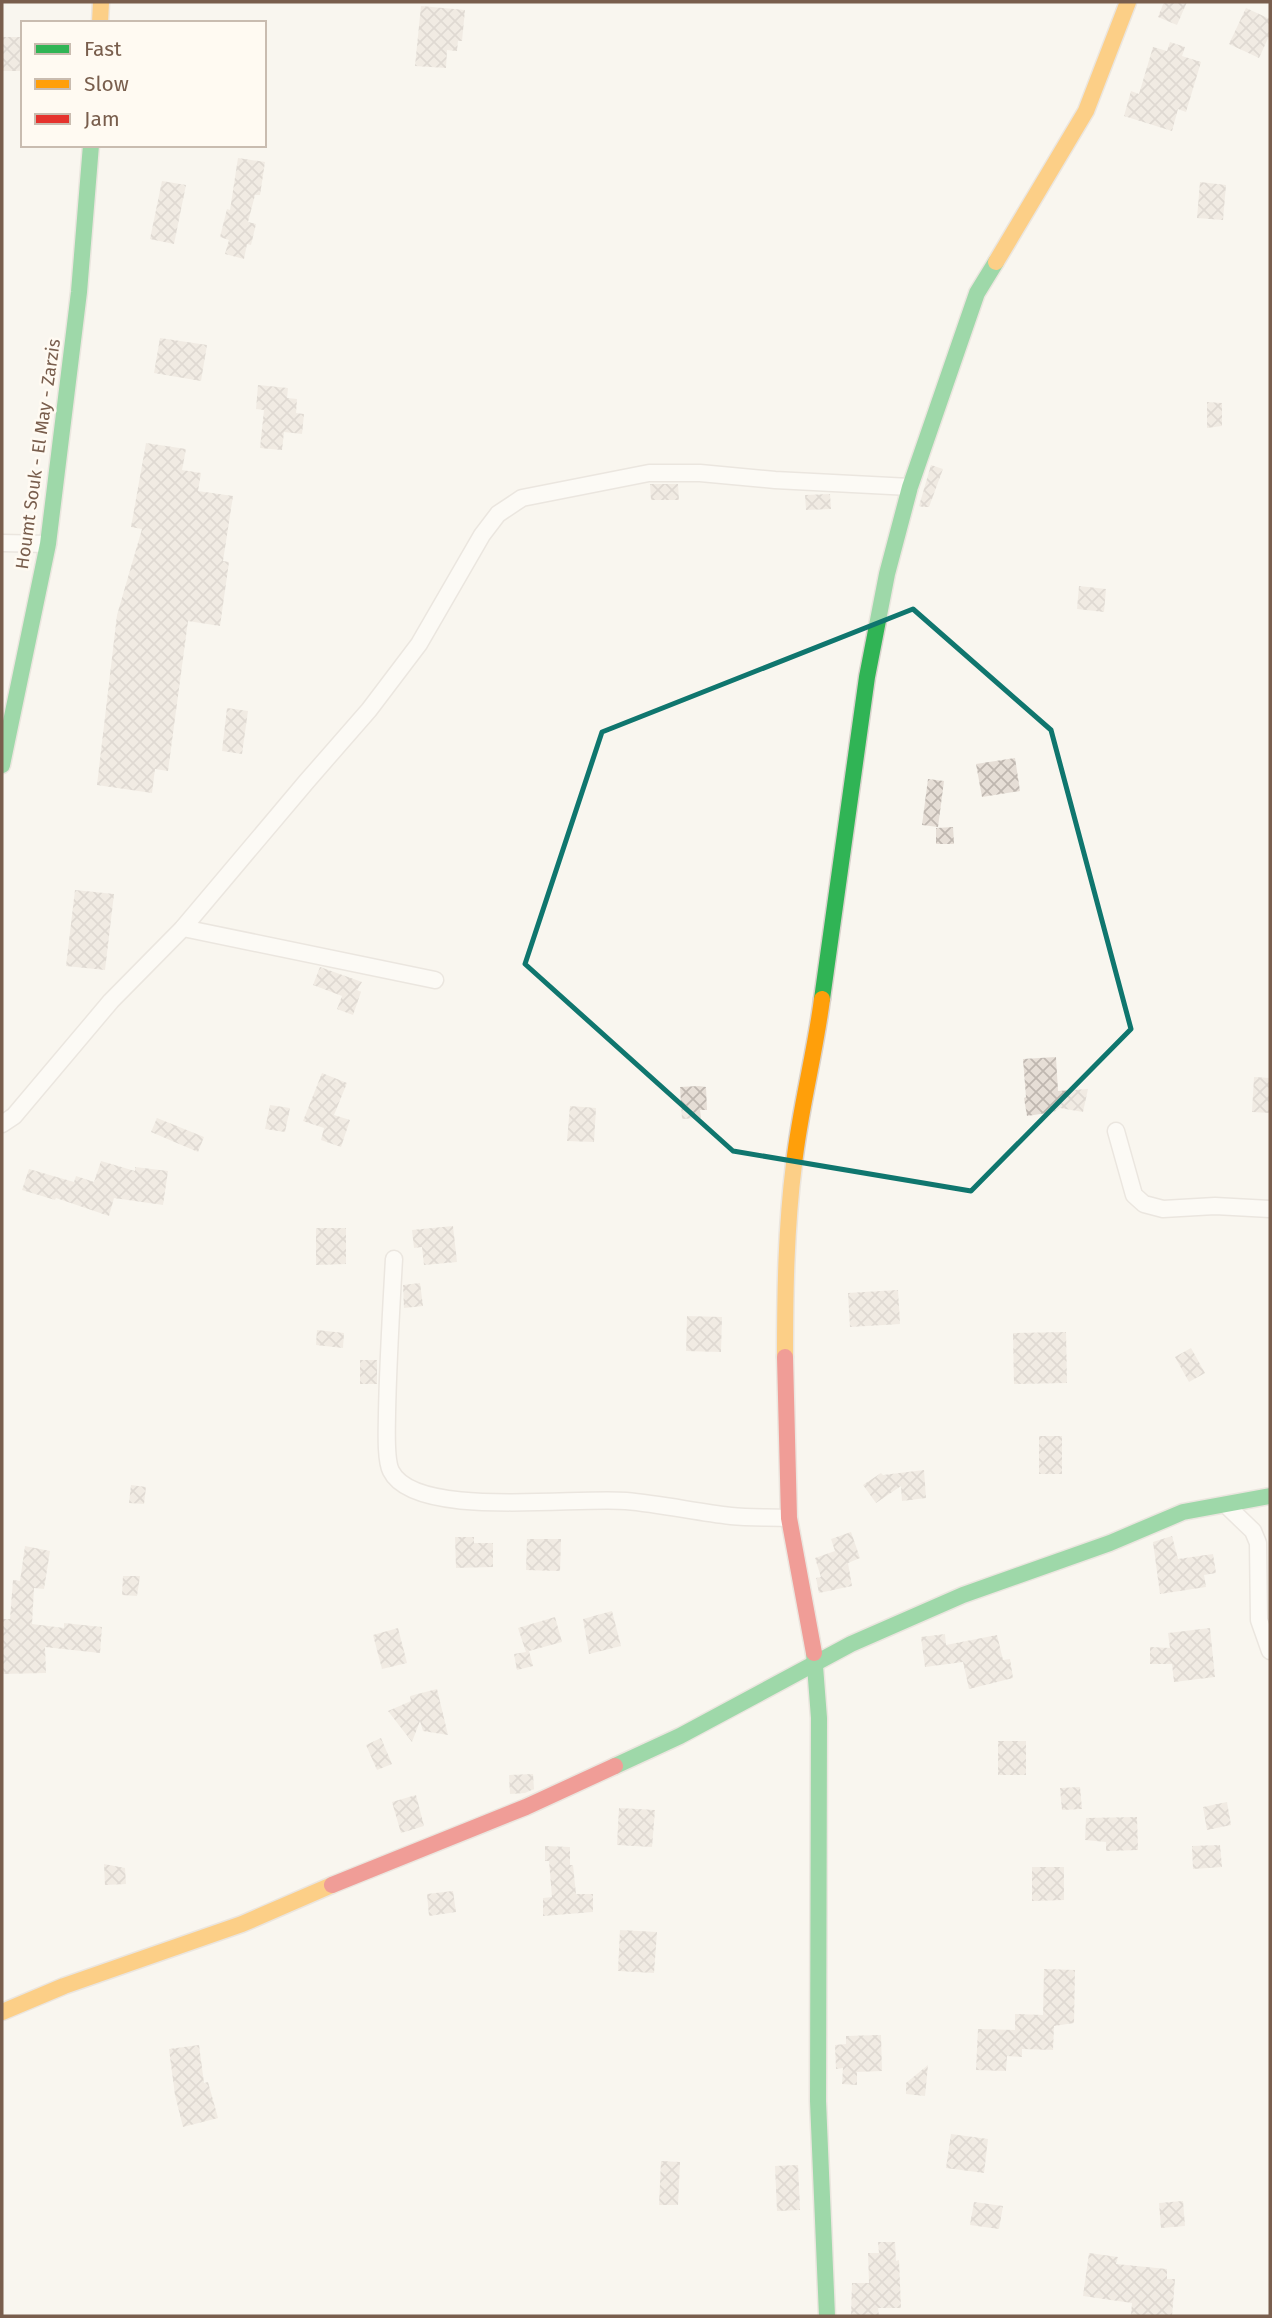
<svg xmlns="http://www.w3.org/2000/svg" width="1272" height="2318" viewBox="0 0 1272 2318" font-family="'Fira Sans',sans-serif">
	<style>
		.building { fill: url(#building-cross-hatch) }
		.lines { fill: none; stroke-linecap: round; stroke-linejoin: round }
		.street-casing { stroke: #d9d3cd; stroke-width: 19 }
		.fast-casing { stroke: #dad3cd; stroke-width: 19 }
		.slow-casing { stroke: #dad3cd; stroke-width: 19 }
		.jam-casing { stroke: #dad3cd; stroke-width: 19 }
		.street { stroke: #fefefd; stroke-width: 16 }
		.fast { stroke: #30b455; stroke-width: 16 }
		.slow { stroke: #ff9f0a; stroke-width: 16 }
		.jam { stroke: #e5322d; stroke-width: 16 }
		.marked { fill: none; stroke: #0f766e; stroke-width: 5; stroke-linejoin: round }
		.labels { text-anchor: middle; stroke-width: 5; stroke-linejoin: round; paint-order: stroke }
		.street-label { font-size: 18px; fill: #795e4d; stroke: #fffaf2 }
	</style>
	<defs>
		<pattern id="building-cross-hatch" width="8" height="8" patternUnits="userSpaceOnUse" patternTransform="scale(1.75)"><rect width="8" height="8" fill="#e6ded6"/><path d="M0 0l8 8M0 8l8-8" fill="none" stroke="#bfb7b0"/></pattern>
	</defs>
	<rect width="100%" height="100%" fill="#f9f6ef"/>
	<g class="building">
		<polygon points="1164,2 1187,2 1177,25 1158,17"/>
		<polygon points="421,6 465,10 462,41 458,41 457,51 447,50 446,68 415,66"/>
		<polygon points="1246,8 1270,19 1270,34 1259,58 1229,44"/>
		<rect x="2" y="37" width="21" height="34"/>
		<polygon points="1170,42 1185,47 1182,56 1201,62 1186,112 1178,109 1172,131 1124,116 1131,91 1139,94 1153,47 1167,51"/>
		<polygon points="238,158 265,162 260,195 255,195 248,222 256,224 251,245 247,244 244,259 225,254 229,240 220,237 227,209 230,210"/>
		<polygon points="162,181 186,185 174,244 150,239"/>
		<polygon points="1200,182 1226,185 1223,220 1197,218"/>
		<polygon points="160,338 207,345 201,381 154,373"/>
		<polygon points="258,385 288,388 287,398 297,399 296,413 304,414 302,434 284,432 282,450 260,448 264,410 256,409"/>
		<polygon points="1207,402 1222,403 1222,426 1207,428"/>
		<polygon points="146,443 186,449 182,470 201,473 198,491 233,496 223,561 229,562 220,626 188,621 168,771 155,769 152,793 97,785 117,615 142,529 131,527"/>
		<polygon points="931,465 943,469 929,507 923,507 919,506"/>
		<polygon points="650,484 678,484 679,500 651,500"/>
		<polygon points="830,494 831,509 806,510 805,495"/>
		<polygon points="1079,586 1106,589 1104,612 1077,609"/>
		<polygon points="227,708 248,711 242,754 222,751"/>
		<polygon points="1015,758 1020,791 982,797 976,764"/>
		<polygon points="928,779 944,781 938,827 922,825"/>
		<polygon points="953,827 954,844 936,844 936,828"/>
		<polygon points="75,890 114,894 105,970 66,966"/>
		<polygon points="320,967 362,982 357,990 361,992 353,1015 337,1009 342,996 313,985"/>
		<polygon points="1056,1057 1058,1091 1088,1089 1083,1112 1060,1108 1054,1112 1027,1116 1024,1098 1026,1097 1023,1059"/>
		<polygon points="322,1073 347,1083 334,1115 350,1120 341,1147 321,1140 324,1128 303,1121"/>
		<polygon points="1254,1077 1270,1078 1270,1113 1252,1112"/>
		<polygon points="699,1086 706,1087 707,1110 700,1110 701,1118 682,1119 680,1087"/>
		<polygon points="270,1105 290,1108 285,1132 265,1129"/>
		<polygon points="570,1106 596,1108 594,1142 567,1141"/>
		<polygon points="157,1118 204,1137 198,1152 151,1132"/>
		<polygon points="101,1161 135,1171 135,1167 168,1171 163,1205 114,1198 109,1216 56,1198 55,1200 22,1190 29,1169 74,1182 76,1176 94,1182"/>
		<polygon points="453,1226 457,1262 424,1265 422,1247 414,1248 412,1230"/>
		<polygon points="316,1228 346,1228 346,1264 316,1265"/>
		<polygon points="420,1283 423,1306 404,1308 403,1285"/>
		<polygon points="898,1290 900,1324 850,1327 848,1293"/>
		<polygon points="687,1316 722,1317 721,1352 686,1351"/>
		<polygon points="317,1330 344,1333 343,1348 316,1345"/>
		<polygon points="1066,1332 1067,1383 1014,1384 1013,1333"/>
		<polygon points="1191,1348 1205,1373 1189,1382 1175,1357"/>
		<rect x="360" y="1360" width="17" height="24"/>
		<rect x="1039" y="1436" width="23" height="38"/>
		<polygon points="924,1470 926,1498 902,1501 901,1486 876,1503 863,1485 881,1473 883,1475"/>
		<polygon points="131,1485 146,1487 144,1504 129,1503"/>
		<polygon points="851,1532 860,1558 848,1563 852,1586 819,1593 816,1578 821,1577 815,1558 835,1551 831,1539"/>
		<polygon points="1172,1536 1178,1559 1213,1554 1216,1573 1204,1575 1206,1587 1160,1594 1153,1542"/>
		<polygon points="455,1537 474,1537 474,1543 493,1543 493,1567 456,1568"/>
		<polygon points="527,1539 561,1539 560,1571 526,1570"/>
		<polygon points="25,1546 50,1551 44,1589 34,1588 32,1624 64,1628 64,1623 102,1627 100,1653 45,1647 46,1673 2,1674 2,1619 10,1619 13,1580 20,1581"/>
		<polygon points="123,1576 140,1576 137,1596 122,1595"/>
		<polygon points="612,1611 621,1646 589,1654 583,1619"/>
		<polygon points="555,1617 562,1642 529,1651 533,1666 517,1670 514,1654 526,1652 518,1628"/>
		<polygon points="398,1628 407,1663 382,1669 373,1635"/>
		<polygon points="1210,1628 1215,1677 1174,1682 1172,1664 1150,1664 1150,1647 1170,1648 1168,1633"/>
		<polygon points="945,1634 946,1645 997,1635 1003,1660 1010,1659 1013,1678 969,1689 963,1662 925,1667 921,1637"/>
		<polygon points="437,1689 448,1735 423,1731 420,1721 412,1742 388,1711 411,1701 410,1696"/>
		<polygon points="381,1738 392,1764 377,1770 366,1745"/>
		<rect x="998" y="1741" width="28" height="34"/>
		<polygon points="533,1774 534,1789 525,1793 510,1794 509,1775"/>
		<polygon points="1080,1787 1082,1809 1062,1810 1060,1788"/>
		<polygon points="416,1795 424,1826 401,1833 392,1802"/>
		<polygon points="1227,1802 1231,1825 1207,1830 1203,1807"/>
		<polygon points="619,1808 655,1810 652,1847 617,1845"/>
		<polygon points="1137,1817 1138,1850 1106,1851 1106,1842 1085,1840 1086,1818"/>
		<polygon points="1220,1845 1222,1867 1193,1869 1192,1846"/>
		<polygon points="545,1846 570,1847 570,1865 573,1865 576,1894 593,1894 593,1912 543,1916 543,1898 552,1897 549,1861 545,1861"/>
		<polygon points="104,1864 125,1868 126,1884 105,1885"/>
		<polygon points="1032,1867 1064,1867 1064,1900 1032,1901"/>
		<polygon points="453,1891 456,1912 429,1916 427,1894"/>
		<polygon points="620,1930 657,1932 654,1973 618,1971"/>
		<polygon points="1044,1969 1075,1970 1074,2023 1054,2026 1053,2050 1022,2049 1022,2057 1007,2056 1006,2071 976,2070 978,2029 1015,2030 1015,2014 1043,2015"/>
		<polygon points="881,2035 882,2071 857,2072 857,2085 842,2084 843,2068 836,2069 835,2045 846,2044 846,2036"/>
		<polygon points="199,2045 204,2083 208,2082 218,2118 183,2127 175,2095 169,2049"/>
		<polygon points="928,2065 925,2096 906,2094 906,2083"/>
		<polygon points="951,2134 988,2139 984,2173 946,2168"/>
		<polygon points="661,2161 680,2162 678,2205 659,2205"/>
		<polygon points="798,2165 800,2210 777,2211 775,2166"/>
		<polygon points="1183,2201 1185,2226 1161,2228 1159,2203"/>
		<polygon points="974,2202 1003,2206 999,2229 970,2225"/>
		<polygon points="878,2242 895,2242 896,2261 899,2260 901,2308 878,2308 879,2316 851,2316 852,2283 869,2283 868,2253 879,2253"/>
		<polygon points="1089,2253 1118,2257 1116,2264 1167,2269 1167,2279 1175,2279 1172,2316 1131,2315 1132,2303 1083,2296"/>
	</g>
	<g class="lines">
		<g class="street-casing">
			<g id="street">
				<polyline points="2,543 48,544"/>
				<polyline points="183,928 435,980"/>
				<polyline points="2,1124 14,1116 111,1001 183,928 307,781 369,710 419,644 482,535 498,514 522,498 649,473 700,473 775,480 910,487"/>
				<polyline points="1116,1131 1134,1195 1144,1204 1163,1209 1215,1206 1270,1209"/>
				<path d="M394,1259C391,1311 388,1362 387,1413C387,1426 385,1459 391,1471C415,1520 578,1496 626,1501C661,1504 696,1512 731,1516C750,1518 770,1517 789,1518"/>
				<polyline points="1226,1505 1253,1531 1258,1543 1259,1620 1270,1651"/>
			</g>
		</g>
		<g class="fast-casing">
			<g id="fast">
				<polyline points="2,765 48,544 79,292 91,145"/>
				<polyline points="822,999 867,677 887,574 910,487 977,293 996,262"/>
				<polyline points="814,1653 819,1718 818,2101 827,2316"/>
				<polyline points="615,1766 680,1736 851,1644 963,1595 1110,1543 1183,1512 1270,1496"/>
			</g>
		</g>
		<g class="slow-casing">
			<g id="slow">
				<polyline points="100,23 101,2"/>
				<polyline points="996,262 1086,111 1128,2"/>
				<path d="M785,1357C785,1292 786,1228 794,1164C800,1109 815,1054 822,999"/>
				<polyline points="2,2012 64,1986 242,1924 332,1885"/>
			</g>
		</g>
		<g class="jam-casing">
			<g id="jam">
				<polyline points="785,1357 789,1518 814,1653"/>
				<polyline points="332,1885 526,1807 615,1766"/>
			</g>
		</g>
		<use href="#street" class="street"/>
		<use href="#fast" class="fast"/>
		<use href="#slow" class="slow"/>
		<use href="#jam" class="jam"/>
	</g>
	<path d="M0 0H1272V2318H0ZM913,609L1051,730L1131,1029L971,1191L733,1151L525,964L602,732Z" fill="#f9f6ef" fill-opacity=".55" fill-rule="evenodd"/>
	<path class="marked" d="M913,609L1051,730L1131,1029L971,1191L733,1151L525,964L602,732Z"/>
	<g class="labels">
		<g class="street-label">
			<text transform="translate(38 454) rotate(-82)" y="6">Houmt Souk - El May - Zarzis</text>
		</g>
	</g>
	<rect width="1272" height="2318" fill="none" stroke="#795e4d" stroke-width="7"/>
	<rect x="21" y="21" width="245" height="126" fill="#fffaf2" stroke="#c9bcb0" stroke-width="2"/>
	<rect x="35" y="44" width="35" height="10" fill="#30b455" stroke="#c9bcb0" stroke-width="2"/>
	<text x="84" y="56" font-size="21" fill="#795e4d">Fast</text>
	<rect x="35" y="79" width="35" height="10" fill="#ff9f0a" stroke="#c9bcb0" stroke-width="2"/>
	<text x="84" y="91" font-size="21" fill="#795e4d">Slow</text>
	<rect x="35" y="114" width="35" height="10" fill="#e5322d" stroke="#c9bcb0" stroke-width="2"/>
	<text x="84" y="126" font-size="21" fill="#795e4d">Jam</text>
</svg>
